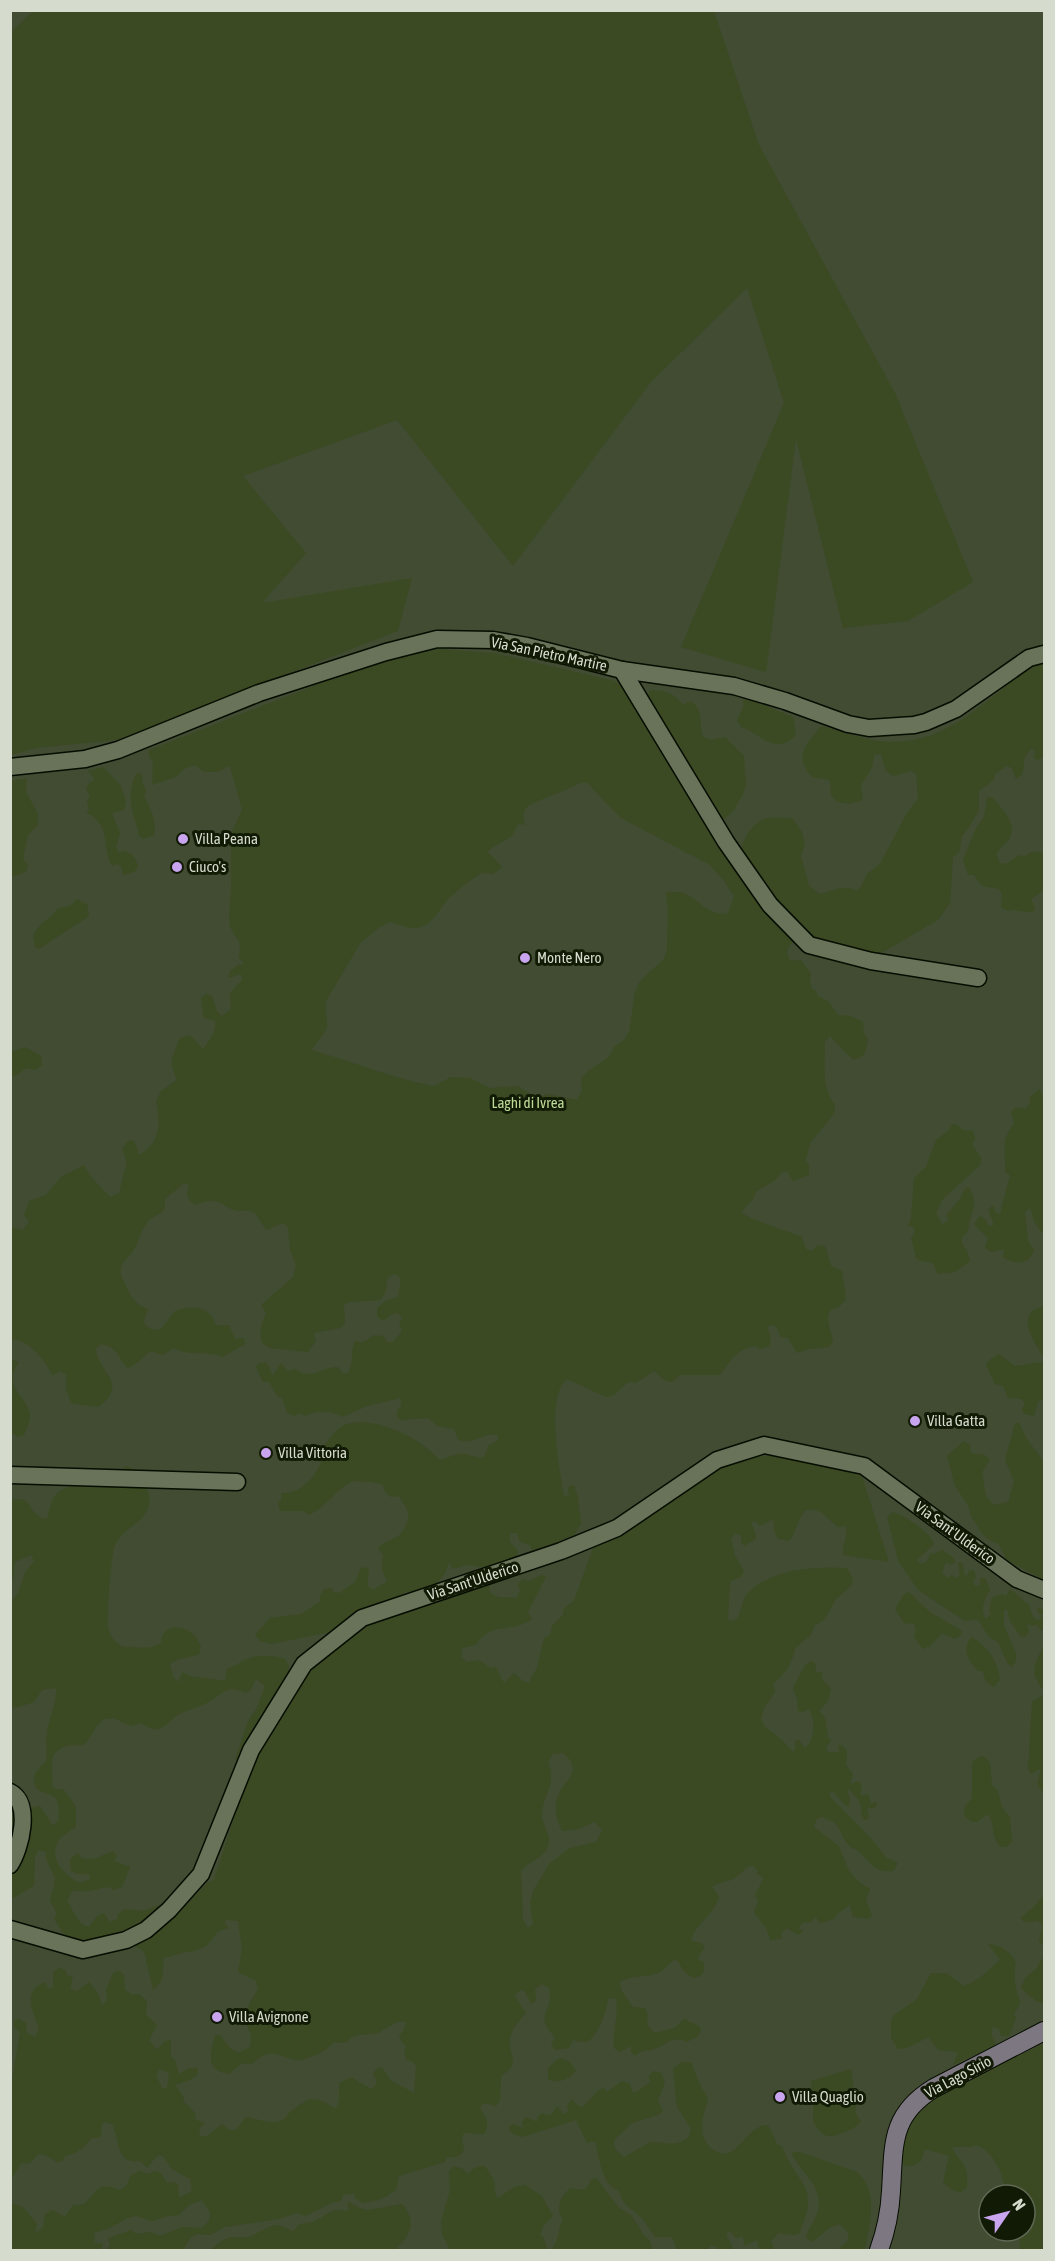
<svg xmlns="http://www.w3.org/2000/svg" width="1055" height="2261" viewBox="0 0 1055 2261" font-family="'Asap Condensed',sans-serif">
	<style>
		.green { fill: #414c32; fill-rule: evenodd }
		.forest { fill: #3b4a23; fill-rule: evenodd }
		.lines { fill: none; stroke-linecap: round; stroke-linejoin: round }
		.street-casing { stroke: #060c00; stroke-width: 19 }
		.secondary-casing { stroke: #060c00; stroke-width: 20 }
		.street { stroke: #687359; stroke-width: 16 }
		.secondary { stroke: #7d7781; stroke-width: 18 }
		.poi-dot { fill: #c8a5ee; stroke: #111a04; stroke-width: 2 }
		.labels { text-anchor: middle; stroke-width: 6; stroke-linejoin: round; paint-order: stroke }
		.street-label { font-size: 15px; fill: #d5dccd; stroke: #111a04 }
		.poi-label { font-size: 15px; fill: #d5dccd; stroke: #111a04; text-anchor: start }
		.park-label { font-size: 15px; fill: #beda98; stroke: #111a04 }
	</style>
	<rect width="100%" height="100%" fill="#1a230d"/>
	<path class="green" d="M11,11H1044V2250H11ZM989,2195H1025V2231H989Z"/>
	<g class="forest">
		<polygon points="34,10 714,11 759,145 895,393 973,582 908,621 843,628 796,439 766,672 681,647 784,403 747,288 651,382 513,566 397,420 243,476 306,553 262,603 412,578 398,631 117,740 36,748 11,755 11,32"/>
		<path d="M438,649L494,653L615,681L622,686L793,942C786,949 786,953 790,961L801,960L811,974L810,981L812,989L816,991L818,996L828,1001L838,1015L851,1016L863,1022L864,1034L868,1039C866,1051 866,1057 853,1060L830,1036L825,1042C825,1064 821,1087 835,1105V1112L830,1119L810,1143L806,1160L809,1165V1175L793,1181L787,1171L781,1173L775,1180L757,1191L753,1199L741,1212C749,1219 789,1232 802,1237L806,1249L812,1251L817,1246L823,1245L826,1248L831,1266L842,1271L846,1299L840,1306C820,1311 830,1326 833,1341L829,1347L809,1349L797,1353L788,1338L781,1337L776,1326L770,1325L768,1328L771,1339L769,1347L760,1349L755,1346C736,1349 731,1361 720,1375H680L672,1382L664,1380L654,1371L636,1383L628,1382L614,1395L606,1397L567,1379C545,1395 560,1472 564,1496L569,1495L568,1487L574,1485L578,1498L581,1524L574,1535L533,1552L530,1545L520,1542L517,1533H510V1542L518,1551L516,1562L488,1568L469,1565L452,1569L450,1562C447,1567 445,1575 441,1579C433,1589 417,1592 405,1592L399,1599L336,1631L271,1644L260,1641L255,1635L270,1618L301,1614L320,1602V1596L324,1589L332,1588L333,1592L339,1593L355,1582L361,1568L366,1567L369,1570L367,1586L373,1590L387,1581L382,1569L383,1555L378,1548C384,1542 388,1541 395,1538C400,1535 403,1532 405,1527C413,1512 406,1509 399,1496L391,1497L384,1490L383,1485L372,1482L352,1481C335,1490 327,1507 309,1515L304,1511H280L278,1501H281V1493C298,1495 313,1480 320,1465C323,1459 322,1452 324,1447C326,1442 332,1436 335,1432C358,1406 423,1438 439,1460C446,1459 452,1455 459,1454C470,1451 485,1468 488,1446L498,1440V1435C480,1433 475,1445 458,1440L454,1429L437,1426L428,1418L400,1420L397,1416V1411L401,1406V1398L367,1406L342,1417C329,1410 318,1410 305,1416L299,1413L294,1416L287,1413L282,1398L277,1396L269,1382H263L256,1367L259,1363L266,1362L273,1376L281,1363L288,1371L296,1369C309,1382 324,1366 338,1367L342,1373H348C354,1363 350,1352 355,1341L362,1343L375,1335L383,1336L387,1342H393L402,1331L399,1325L402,1318L399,1314L394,1313L383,1321L377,1316V1308L386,1301L398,1297L401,1278L395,1274L388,1277L385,1294L380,1300L349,1302L344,1305L345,1323L340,1328L314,1333L316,1341L308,1352L270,1348L262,1343C259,1331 261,1324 266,1313L261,1305L293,1277L296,1266L290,1249L288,1227L283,1223L266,1230L255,1213L249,1210C221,1216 227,1191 196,1205L191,1202L187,1195L189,1183L183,1184L165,1199C166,1219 155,1211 147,1223C140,1232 138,1244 132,1253C128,1258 122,1261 121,1268C119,1276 125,1283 128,1290C133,1300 137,1305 148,1309L144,1320L145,1325L152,1330L161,1329L175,1311C191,1305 211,1306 216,1325H229L235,1339L244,1338L245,1344L223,1357C207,1350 190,1357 174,1348L163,1355L151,1351C142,1357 138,1364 128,1368C117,1358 120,1348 101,1344L96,1349C97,1371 131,1384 98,1407L71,1403L66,1388V1375L60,1371L53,1375C43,1360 33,1343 14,1339L11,1341L10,1227L23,1230L29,1222L24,1215L29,1201L46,1195L61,1177L84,1165L91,1177L110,1197L119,1193L127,1162L122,1149L128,1141L133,1140L137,1147L138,1155C161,1145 161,1122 156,1101L161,1091L177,1080L172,1067V1059L179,1039C193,1030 194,1041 203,1049C209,1040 217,1032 215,1021L204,1018L201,998L206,994L212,996L217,1011L222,1016L231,1009L230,993L242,980L241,974L228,978L230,971L238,965L244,964L239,957L240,944L230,927L229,917L231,888V834L242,810L230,766L217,772H204L195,765L184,769L176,777L152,785L153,763L149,756V750L388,657ZM580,783H588L603,800L621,818L710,865L724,881L734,896L728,914C724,913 718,914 714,912C694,904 692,888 666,893L668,911L667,950L663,960L640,981L635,992L629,1032L624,1040L615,1046L608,1058L588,1071L581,1079L582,1091L577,1100L548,1094L538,1098L517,1086L490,1088L470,1078L451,1077L434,1086C391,1078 353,1062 312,1050C315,1043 322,1037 326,1030C329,1024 324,1011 326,1001L361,942L380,927L390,922C399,924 409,929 418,928C434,925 440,906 451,896C460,888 471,880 481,873L493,874L502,867L487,851L512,836L518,824L525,825C523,818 522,813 527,807C532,802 570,789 580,783Z"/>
		<path d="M1044,662V757L1038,760L1034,758L1035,751L1031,748L1024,759L1023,774L1016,779L1012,768L1007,766L995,774L994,780L979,791V810L968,829L962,836L959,853L953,857L950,903L938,920L878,955C852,950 825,948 805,930C793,920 747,868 742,856C738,844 753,823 764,819C773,817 783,818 792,818L802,832L805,844L801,856L809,886L820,894C833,890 843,885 856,890L861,887L867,874L880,864L907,813L918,799L916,774L911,771L893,776L885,770L881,754L874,755L872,768L861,785L863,800L849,804L838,802L831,795L830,780L812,777C792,756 807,745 821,726C839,730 871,742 888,742C932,742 959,724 991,698C1008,685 1024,668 1044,662Z"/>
		<path d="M650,690C664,690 675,693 683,705L690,701C705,710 698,722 703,737L711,740L725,737L744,756L746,785L743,794L733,811L721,822L646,699Z"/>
		<path d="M748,699L793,717L796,732L794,737C775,756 759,732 741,727L737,720L743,708V700Z"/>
		<path d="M103,767L121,786L126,802L124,810L112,813L120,833L116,847L119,853L122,851C132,852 136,857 138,867L134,872L123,875L121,866L117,864L112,866C102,847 111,823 86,813L89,810L87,801L90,795L86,789L90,782L94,781L93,777L88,771Z"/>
		<path d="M140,773L143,778L142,783L146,790L144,797C151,807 157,823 154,835L143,839L138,834V829C131,810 127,792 136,774Z"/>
		<polygon points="27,778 26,792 38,814 38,825 28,835 23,859 28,865 26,872 12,877 10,876 11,781"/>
		<path d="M992,797C999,806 1016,821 1011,835C1009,841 1000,848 996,854L1000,863L1006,864L1019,855L1025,856L1031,852L1044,853V890L1031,899L1035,908L1033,912C1024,913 1016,908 1008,911L1001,907L1002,894L999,889L982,886L974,875H968L963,860L976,828L984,817L987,798Z"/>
		<path d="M77,899L87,904L89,916L39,949L35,947L33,936C40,921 51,920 57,909L70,906Z"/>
		<polygon points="25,1047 41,1056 42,1065 35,1070 27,1068 15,1076 11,1074 11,1052"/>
		<path d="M1040,1089L1044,1104V1235L1035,1223L1030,1208L1025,1212L1028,1241L1034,1250C1030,1265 1014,1265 1003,1257L1004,1249L991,1252L985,1248L988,1238L974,1224L980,1216L985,1219L989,1226L994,1225L988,1210L993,1205L996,1213L1000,1214L1010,1175L1005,1172C1006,1153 1000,1139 1014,1124L1011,1112L1015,1108L1026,1109L1030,1103V1097Z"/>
		<path d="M952,1124L958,1125L962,1130L973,1131L975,1139L972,1144L981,1158L980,1165L943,1199L936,1213L942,1224L948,1221L947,1214L959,1200L965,1189L969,1187C980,1206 969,1213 968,1232L962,1237V1244L968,1253L970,1261L955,1272L938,1274L933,1263L921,1261L916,1258L911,1238L915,1231L912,1226L908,1227L911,1217L914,1178L926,1167L936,1140L949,1130Z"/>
		<path d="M1044,1306V1358C1034,1341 1013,1313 1044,1306Z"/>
		<polygon points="999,1354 1015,1366 1042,1362 1044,1358 1044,1398 1038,1402 1034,1416 1024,1414 1022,1409 1025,1402 1021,1399 1008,1398 1003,1386 995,1384 986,1365 989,1360"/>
		<path d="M10,1358L19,1362C0,1388 29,1395 30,1417C30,1422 26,1430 24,1435L18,1437L11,1433Z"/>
		<polygon points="1015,1423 1019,1423 1027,1439 1044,1462 1044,1580 1007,1560 998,1543 992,1542 983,1535 971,1516 968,1505 955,1486 947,1456 964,1441 970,1445 971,1453 985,1455 990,1460 982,1472 986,1496 993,1505 1008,1502 1014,1481 1005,1460"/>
		<path d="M754,1456H777L861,1473L889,1562L843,1555C842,1544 848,1538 846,1526L838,1527C826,1518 823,1508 806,1510C796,1520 797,1532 789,1541L779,1539L775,1534L773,1519L760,1526L755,1521L751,1522L756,1535V1539L744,1546L741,1542V1535L735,1534L731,1539L735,1555L744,1571L741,1577L730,1581L728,1620L734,1621C743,1614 740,1602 748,1593C771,1569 816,1566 847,1568L853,1579L852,1585L836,1599L824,1620L815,1625L810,1636L795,1648C793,1663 784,1675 773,1684L775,1692L764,1708L761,1720L764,1726L782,1740L793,1752L795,1749V1741L799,1740L805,1748C815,1741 816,1717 808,1709L803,1712L798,1711L797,1699L793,1688L805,1665L811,1661L815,1663L816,1672H823L821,1678L831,1689L828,1701L819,1711L825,1718L828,1737L831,1741L826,1747L828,1752H839L838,1745L843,1746L847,1751L846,1765L853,1774L850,1784L859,1781L862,1786L860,1794L863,1796L868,1794L871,1804L876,1802L877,1805L873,1809L868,1807L867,1810L869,1816L868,1819L864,1820L861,1814C864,1802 855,1797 849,1789L847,1792L850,1798L849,1807L844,1804L834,1792L829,1793L831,1798L868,1835L886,1857L898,1863L893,1871C872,1873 872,1862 858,1851C853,1847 854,1850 850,1846C836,1833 846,1824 821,1817L816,1820L814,1827L839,1846L849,1871L859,1882L870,1889L866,1899L872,1916L867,1919L853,1917L850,1905L838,1913L834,1919L820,1923L816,1917L811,1922L802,1923L799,1928L803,1931L798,1935L787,1928L781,1933L782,1939L770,1940L767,1930L754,1912L758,1901L755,1895L764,1878L757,1874V1869L752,1865C744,1868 742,1873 736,1877C728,1883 720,1881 712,1887L719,1897C714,1914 697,1923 691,1939L694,1942L702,1943L705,1947L697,1959L704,1962V1971L700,1976L694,1978C685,1974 682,1969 678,1961L674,1960C669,1964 664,1970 658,1973C647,1978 633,1974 620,1982L621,1990L633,2007L645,2008L648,2015L647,2024L654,2033L675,2028L684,2019L699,2026L701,2030L698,2036L687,2042C674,2035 669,2043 657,2048C648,2052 643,2048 635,2056L631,2052V2046L620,2052L614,2048C612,2032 619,2015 616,1998L608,1999C605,2015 601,2029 589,2041L581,2042L573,2040L569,2048L555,2050L551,2046L555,2037C532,2014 555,2013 549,1988L542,1984L535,1989L536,2001L531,2004L524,1990L519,1991L515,1996L526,2013C519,2021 509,2032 510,2043C510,2061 521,2062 501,2076L500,2100L496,2106L483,2103L480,2109C487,2119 490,2123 484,2134C477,2135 472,2132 464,2133L462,2137L464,2151C459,2157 455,2158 447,2157L445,2162L399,2176L396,2190L382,2199L363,2203L355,2198L354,2193L343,2195L341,2201L331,2203L306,2216L297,2213L279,2219L225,2227L210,2235L197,2234L191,2237L183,2250H106L110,2245L108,2238L131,2230L136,2234L151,2232L160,2236L182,2227L202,2228L209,2221L210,2212L202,2200L189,2205L179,2215L164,2217L153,2221L136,2216L127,2218L110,2228L94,2233L95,2243L103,2244L101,2249L104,2250H11L10,2202L24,2208L37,2224L35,2233L43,2228L45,2214L53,2210L65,2217L73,2205L84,2204C100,2190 95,2182 120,2190L127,2185L130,2176L139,2171L147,2174L155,2171L161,2173L167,2183L173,2182L178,2184L179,2198L192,2191L190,2179L172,2169L163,2156L158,2155L147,2168L140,2161C115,2165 120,2138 112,2124L104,2122L101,2127L102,2132L99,2138H92C84,2148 77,2154 65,2156L63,2161L56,2162L48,2156L38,2154L29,2164L21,2163L11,2180V2087L20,2032L14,2027V2021L19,2019L26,2023L27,2033L35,2037L39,2029C33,2011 21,1990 46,1982L48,1989L53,1988V1972L60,1968L65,1970L67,1975L73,1977L70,1989L77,1991L89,1982L99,1995L102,2005L107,2000L106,1989L114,1972L120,1971L124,1975L125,1990L131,1994H139L147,2001L146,2015L157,2025L149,2040L157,2050L165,2041L171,2040V2057L175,2060L179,2074L189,2068H198L197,2075L190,2080L175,2085L183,2096L184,2102L195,2113L196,2120L205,2123L200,2128L199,2135L206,2137L222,2124L229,2130H236L246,2117C257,2118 272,2127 284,2119C286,2118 288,2114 290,2112C311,2096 314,2095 336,2109L339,2100V2083L351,2077L371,2089L376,2085V2079L373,2074L376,2069L382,2067L390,2080L414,2093L416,2067L413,2062L406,2059L404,2051L406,2046L401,2041L399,2036L404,2030L406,2022H397L378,2033L354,2036L345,2043L334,2042C326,2052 304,2063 291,2059C283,2057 277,2052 268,2054C262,2055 256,2060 252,2064C239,2061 238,2068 229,2074C204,2070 211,2053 215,2035H220L230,2048L238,2053L250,2047C253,2032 248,2033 247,2022C245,2009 251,2000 258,1989L256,1981L238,1972L242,1950L238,1921L226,1920L225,1924L229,1928C212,1932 217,1936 207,1945C197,1953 181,1951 170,1957H164C162,1971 167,1979 153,1990L144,1951L136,1947L135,1941L166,1921L172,1919L207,1883L214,1880L255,1753L308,1668L364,1621L488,1582L491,1594L499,1597L517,1598L520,1590L518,1584L522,1579L529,1581L541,1575L546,1577L528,1612L532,1619C513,1634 490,1620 476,1645L462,1648L461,1657L467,1662L479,1660L491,1668L496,1667L504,1683L514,1673L524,1682H529L537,1668L544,1638L550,1635L552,1626L563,1615L564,1608L574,1601L594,1545L724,1465ZM563,1753L571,1761L573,1771C570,1779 566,1782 562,1788C553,1801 555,1818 562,1831L579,1829L594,1822L602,1830L596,1842L570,1848L549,1864L533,1891L530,1904L533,1924L528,1928L523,1920L521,1871C528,1861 545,1858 548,1846C552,1835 541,1824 542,1813C544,1792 557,1785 548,1762L553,1754ZM159,2070L166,2071L169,2075L167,2088H162L156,2075Z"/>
		<path d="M127,1466L132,1469L136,1470C140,1481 152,1491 149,1504C144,1525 123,1527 115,1545C111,1554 106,1619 108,1628C110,1636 117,1647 126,1647C138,1647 151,1650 161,1643C161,1627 177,1624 189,1631C195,1634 198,1641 201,1646L199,1654C189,1659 180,1656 170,1664L173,1677L180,1683L179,1679L183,1672L189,1676L225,1681L227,1668C234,1668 238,1663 245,1660C259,1654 271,1655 285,1659L289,1666V1675L243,1759L235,1760L248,1721L257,1708L265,1686L256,1679L250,1691L245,1693C227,1683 222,1695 207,1703C199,1707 190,1709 181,1713C173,1716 168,1726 158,1729C152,1731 147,1726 141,1723L132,1726C125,1725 121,1721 115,1719C95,1714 95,1737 84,1744C79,1747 72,1744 66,1746C44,1754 54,1770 52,1786L56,1789H63L76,1806V1827C69,1832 60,1836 57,1844C49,1860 66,1877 80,1883L90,1879L89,1874H78L71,1871L70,1859L78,1853L81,1858C94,1861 100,1856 113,1851L117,1856L114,1861L130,1867L122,1887L113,1890L109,1887C95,1889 87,1894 73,1890L67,1901C74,1911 76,1924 89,1927L97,1916L104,1913L110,1922L117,1919L118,1914L124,1909L143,1911L159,1905L161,1910L130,1929L92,1942L74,1940L65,1936L54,1919L57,1914L50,1901C51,1893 57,1883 54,1876C51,1866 45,1864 46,1852L38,1850L35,1858L34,1886L11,1899V1803L22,1809L40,1806L53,1826L59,1820C59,1797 59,1798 38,1790C29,1777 37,1770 46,1762C48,1752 45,1742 47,1732C49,1717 57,1703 56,1688L42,1690L34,1702L15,1708L11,1705V1601L18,1593L25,1573L34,1561L31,1555L15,1562L14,1575L11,1583V1502L14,1499L25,1500C33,1508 34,1518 47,1519C49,1514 49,1509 51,1504C58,1483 77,1486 94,1487L99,1477L118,1473Z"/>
		<path d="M893,1512C904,1515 932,1534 934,1544L917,1560L921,1564L926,1562L931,1553L934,1554L942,1550L954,1558L955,1563L950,1565L946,1562L942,1572L948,1578L952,1575L956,1578L960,1575L958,1562L963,1563L964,1575L967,1576L969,1571L974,1570L976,1577L973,1581L974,1585L977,1586L980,1584V1578H985L990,1590C984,1599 980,1610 986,1619L991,1614L989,1610L992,1598L1002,1594L1006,1596L1010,1589L1029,1605L1033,1617L1038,1621L1042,1616L1038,1612L1037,1607L1044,1610V1629L1041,1631L1037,1625L1032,1626L1027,1623L1029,1631L1026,1636L1021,1637L1010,1621L1007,1609L1004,1610V1626L1016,1653V1661L1012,1667L1008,1664L998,1642L989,1637L979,1621L975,1619L965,1621L918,1590L898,1560L887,1517Z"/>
		<polygon points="909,1592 930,1612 962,1631 961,1635 955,1639 942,1633 930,1646 923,1649 914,1637 916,1629 914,1624 904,1623 895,1609 904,1594"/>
		<path d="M972,1637C988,1647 998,1661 1000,1680L994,1687C987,1683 984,1680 983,1671H978C968,1660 961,1649 972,1637Z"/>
		<path d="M1044,1644V1691C1028,1670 1035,1666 1044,1644Z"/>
		<path d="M1044,1692V1795L1037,1784L1041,1768L1031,1774L1028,1769C1030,1746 1030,1724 1032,1702L1043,1695Z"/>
		<path d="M980,1756L985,1757L990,1763L992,1785L998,1791L1002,1807L1010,1818L1012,1841L1007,1847H1001C989,1836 997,1824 987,1814L977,1822H972L964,1816L965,1806L972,1798V1762Z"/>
		<polygon points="1044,1894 1044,1944 1043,1946 1039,1941 1042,1925 1038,1921 1024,1922 1020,1918 1034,1907"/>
		<path d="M988,1944C1001,1945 1010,1951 1016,1963C1014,1971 1014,1981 1016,1989C1019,2001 1024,2001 1014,2013L1016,2018L1011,2032L1008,2036H1001L999,2029L993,2027L991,2033L996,2045L953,2065L958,2052L938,2050L929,2038C918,2040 910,2050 898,2049L891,2038V2023L893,2016L917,1999L931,1973H946L964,1986C979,1981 988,1970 1000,1960Z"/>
		<path d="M1044,1955V2003C1035,2003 1028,1994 1021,1988L1025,1978L1036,1969Z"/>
		<path d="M1044,2044V2250H1019L1020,2241L1016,2238L1010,2240L1005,2231H1025V2195H1005C1004,2174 996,2155 977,2145L971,2147H952C957,2158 959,2157 964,2165C968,2171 967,2180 967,2187L961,2192L954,2191L943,2183L949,2156L925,2149L921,2161L912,2166H905L900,2159L902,2133L921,2101Z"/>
		<path d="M561,2058L570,2062L576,2071C569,2080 559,2083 548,2080V2069L555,2061Z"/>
		<path d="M682,2062H691L699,2083L708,2098C704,2115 696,2133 710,2147C735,2171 746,2123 768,2125L777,2144L782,2146C798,2189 821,2183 799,2234L793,2235L779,2233L771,2241L774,2250H759L757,2240L744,2246L743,2236L736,2238L730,2231L726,2234L734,2250H718L716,2246H711L707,2250H677L672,2237H655L642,2218L624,2203L618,2190C602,2186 599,2156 595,2141L587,2143L576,2120L522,2137L513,2134L508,2128L513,2124L523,2128L522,2122L526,2117L537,2122L538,2116L543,2113L547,2116L552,2114L557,2106L564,2114L569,2111L567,2106L572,2099L578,2106L583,2107L599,2090L604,2088L607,2092L622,2081L630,2084L632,2092H637L650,2082L649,2076L654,2071L661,2073L665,2082L658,2101L663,2111L658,2115L632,2123L614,2140L615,2149L624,2157L651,2142C668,2142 673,2148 689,2137L691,2129L677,2107L673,2069Z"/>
		<path d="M851,2069L853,2086L858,2097L855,2112L861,2122C854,2129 849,2130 840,2134C827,2140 821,2134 813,2122V2099L811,2081Z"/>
		<path d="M793,2152H799L857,2172C880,2192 869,2225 865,2250H837L847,2242L849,2234L840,2224L829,2228L812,2242L806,2238C808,2228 816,2220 818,2211C824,2187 802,2173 792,2155Z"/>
		<path d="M454,2166L463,2169L467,2174L476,2167L485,2166L494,2180L495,2193L498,2198L514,2187L525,2185L542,2196L553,2216L544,2225L540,2235L544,2238L547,2249L550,2250C560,2242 557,2230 563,2220C555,2208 560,2196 571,2188L585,2190L593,2178L597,2179L618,2207L632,2216L643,2234L650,2241L652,2250H450L442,2234L441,2221L450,2190L449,2171Z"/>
		<path d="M348,2201L359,2208L368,2210L402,2204C417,2221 411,2234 397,2248L401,2250H361L357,2248L351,2250H210L223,2240L231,2237H249L271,2226L279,2225L293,2231L300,2224L313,2222L334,2210L348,2211Z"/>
	</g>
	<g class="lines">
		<g class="street-casing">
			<g id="street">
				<polyline points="622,670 726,842 770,905 809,945 871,961 978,978"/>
				<polyline points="10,767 85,759 118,750 259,693 386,652 437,639 493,640 527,646 622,670 734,686 785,701 848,724 869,728 914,725 926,722 956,709 1029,658 1044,654"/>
				<polyline points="10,1475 237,1482"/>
				<path d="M10,1792C32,1803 21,1848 10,1865"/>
				<polyline points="10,1929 83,1950 126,1940 146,1930 169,1910 201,1874 251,1750 304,1664 362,1618 561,1551 617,1528 717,1460 764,1445 864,1466 1017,1579 1044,1590"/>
			</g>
		</g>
		<g class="secondary-casing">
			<path id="secondary" d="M879,2250C886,2231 890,2211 891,2191C894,2145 890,2115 934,2088L1044,2031"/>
		</g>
		<use href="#street" class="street"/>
		<use href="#secondary" class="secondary"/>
	</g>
	<g class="poi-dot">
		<circle cx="183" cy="839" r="6"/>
		<circle cx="177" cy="867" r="6"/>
		<circle cx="525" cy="958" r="6"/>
		<circle cx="915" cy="1421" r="6"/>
		<circle cx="266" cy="1453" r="6"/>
		<circle cx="217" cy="2017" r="6"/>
		<circle cx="780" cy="2097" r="6"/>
	</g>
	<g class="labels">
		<g class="street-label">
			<text transform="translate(549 654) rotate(12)" y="5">Via San Pietro Martire</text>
			<text transform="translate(955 1533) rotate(36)" y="5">Via Sant'Ulderico</text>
			<text transform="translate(473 1581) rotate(-18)" y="5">Via Sant'Ulderico</text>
			<text transform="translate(958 2077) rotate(-28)" y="5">Via Lago Sirio</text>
		</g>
		<g class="poi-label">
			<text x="195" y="844">Villa Peana</text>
			<text x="189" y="872">Ciuco's</text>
			<text x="537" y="963">Monte Nero</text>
			<text x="927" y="1426">Villa Gatta</text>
			<text x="278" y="1458">Villa Vittoria</text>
			<text x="229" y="2022">Villa Avignone</text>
			<text x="792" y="2102">Villa Quaglio</text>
		</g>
		<g class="park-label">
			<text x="528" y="1108">Laghi di Ivrea</text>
		</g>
	</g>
	<rect width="1055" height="2261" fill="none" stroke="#d5dccd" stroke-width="24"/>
	<g transform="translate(1007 2213) rotate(55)"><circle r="28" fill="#111a04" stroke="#5f6854" stroke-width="1.5"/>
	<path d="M0-4.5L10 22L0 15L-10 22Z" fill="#c8a5ee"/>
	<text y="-9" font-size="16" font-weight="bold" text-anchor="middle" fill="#d5dccd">N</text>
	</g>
</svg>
